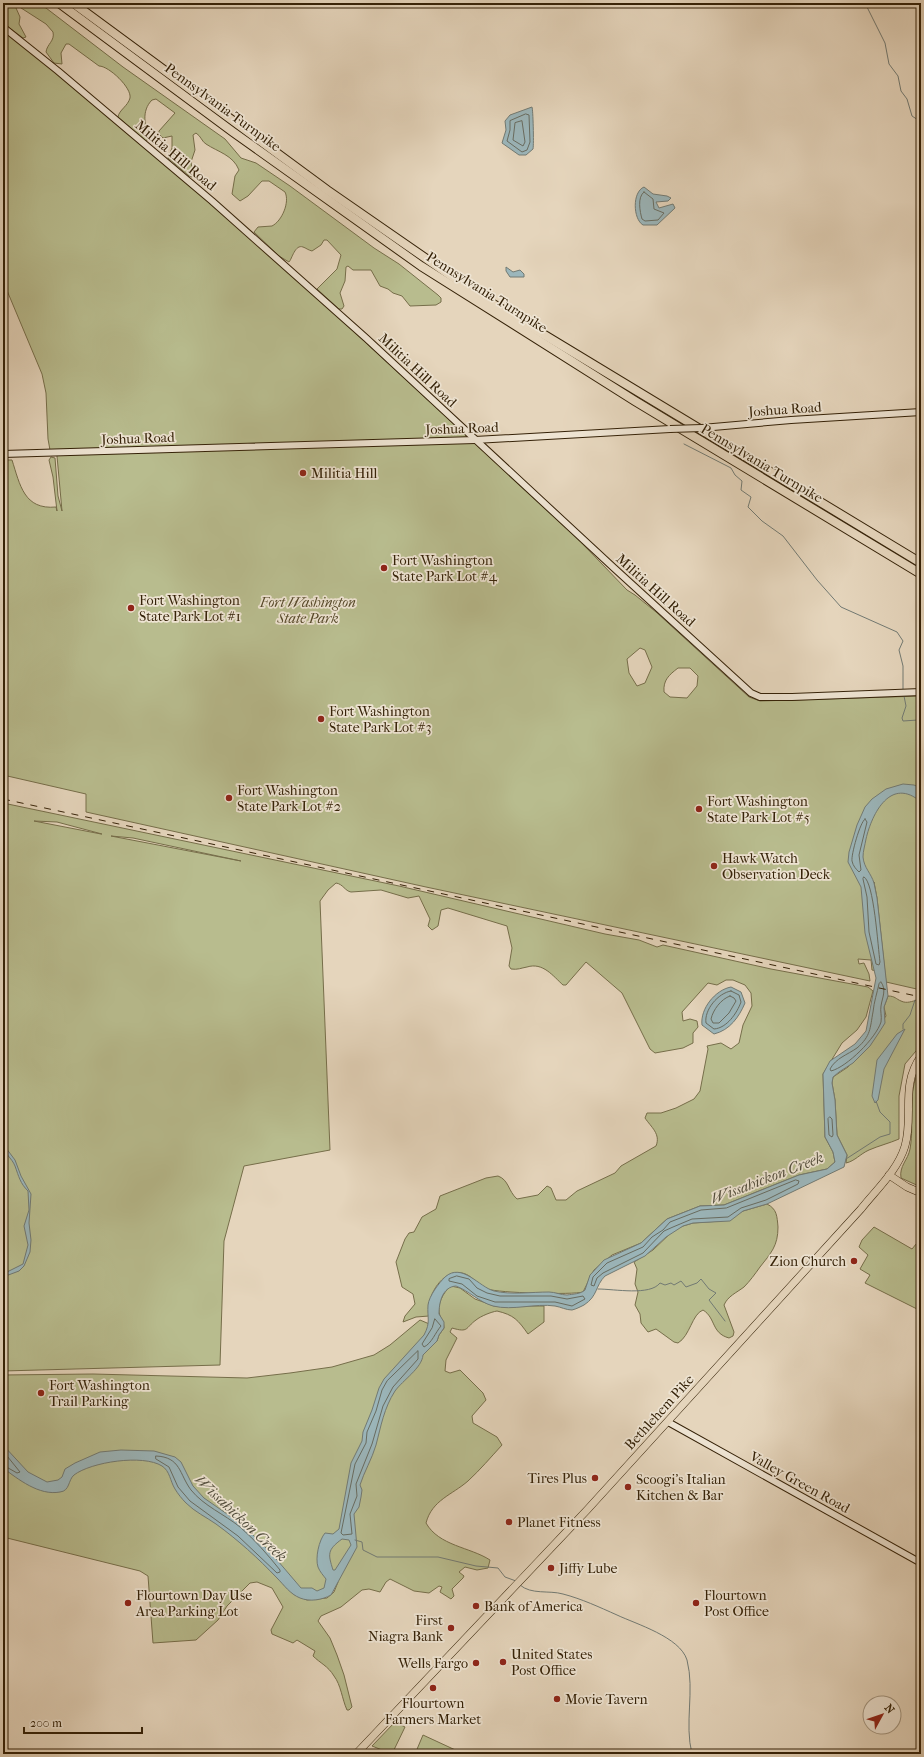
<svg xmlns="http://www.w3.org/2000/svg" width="924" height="1757" viewBox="0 0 924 1757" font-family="'IM FELL French Canon',serif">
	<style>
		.green { fill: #b8bc8e; stroke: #766e4a; fill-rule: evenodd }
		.water { fill: #9bb6bb; stroke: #727a73; fill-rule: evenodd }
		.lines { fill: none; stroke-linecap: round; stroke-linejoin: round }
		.shore { stroke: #686c61; stroke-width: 1 }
		.stream { stroke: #727a73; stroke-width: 1 }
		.secondary-casing { stroke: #342107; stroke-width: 8 }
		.primary-casing { stroke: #342107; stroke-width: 8 }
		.highway-casing { stroke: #342107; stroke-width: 10 }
		.secondary { stroke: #eee4d3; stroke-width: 6 }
		.primary { stroke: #e5d5bc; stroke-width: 7 }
		.highway { stroke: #e5d5bc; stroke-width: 8 }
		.rail { stroke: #342107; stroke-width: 1; stroke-dasharray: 7 7; stroke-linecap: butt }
		.secondary-bridge-casing { stroke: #342107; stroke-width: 8; stroke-linecap: butt }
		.secondary-bridge { stroke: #eee4d3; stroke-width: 6 }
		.poi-dot { fill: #8f2418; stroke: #eee4d3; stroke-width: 1.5 }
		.labels { text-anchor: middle; stroke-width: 3.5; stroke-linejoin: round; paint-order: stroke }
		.street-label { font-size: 14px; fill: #342107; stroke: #eee4d3 }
		.poi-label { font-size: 14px; fill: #342107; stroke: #eee4d3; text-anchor: start }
		.park-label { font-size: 14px; font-style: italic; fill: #554829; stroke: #eee4d3 }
		.water-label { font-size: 15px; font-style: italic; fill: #534e3d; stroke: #eee4d3 }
	</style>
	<rect width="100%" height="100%" fill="#e5d5bc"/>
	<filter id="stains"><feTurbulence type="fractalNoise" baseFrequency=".005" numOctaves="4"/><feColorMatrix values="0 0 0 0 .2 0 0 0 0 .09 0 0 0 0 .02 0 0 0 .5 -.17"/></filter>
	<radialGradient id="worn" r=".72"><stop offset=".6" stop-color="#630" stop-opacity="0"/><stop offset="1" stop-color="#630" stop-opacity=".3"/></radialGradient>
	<g class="green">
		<path d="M3,3H38L46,8L123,67L225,139L241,158L256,163L290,186L374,248L399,264L438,295L441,298V302L436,305L410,306L402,296L393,293L388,289L380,286L371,270H353L348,266L346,267L345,281L340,293L344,306L342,309H339L317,289L337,269L341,255L327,240H324L321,245L312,251C308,250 306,248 303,247C295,244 292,259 289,262L279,256L254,232L258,227L272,226C282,221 290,202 285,192L269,181H262L248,196L240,201L232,194L235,176L239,170C233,155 218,152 206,144C202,142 201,136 196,133L193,135L195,150L191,162L193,174L192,177L189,176L168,158L172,148V136L163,138L159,134V131L175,113L156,99L152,100C141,111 145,126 149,139L145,141L118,117C119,110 128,106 130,98C132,88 109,66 99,66L69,44H66L61,53L62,64L54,63L46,52C47,44 55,41 53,32L46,24L18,6L16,8L20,17L19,24L26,37L23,38L3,23Z"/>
		<path d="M3,30L53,69L182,178L337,316L576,537L627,590L635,595L656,612L749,697L760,701L921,696V796L915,797L921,802V990L886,982L877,898L874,882L882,972L872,970L871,960L858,959L859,964L864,963L869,974L870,981L426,887L86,812V794L3,775V460H12C20,485 24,510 56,507L57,511L53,477L49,460L51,457L55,458L58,496L62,511L57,456L50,450L48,439L46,393L42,374L3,281ZM640,648L645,650L652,667L645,683L637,686L629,673L627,659ZM678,668H690L698,676L697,686L687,698L670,697L664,692C663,680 669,675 678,668Z"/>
		<path d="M3,803L399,886L605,934L639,940L657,947L663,945L771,969L868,987L873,991L866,1017L857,1030L842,1043L823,1074L825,1137L833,1152L835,1162L827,1169L799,1175L724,1205L700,1206L667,1219L641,1243L612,1255L594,1270L583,1292C573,1295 497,1293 488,1289C474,1284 471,1270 453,1273C437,1278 426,1300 429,1316L416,1317L403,1322L405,1316L415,1304L413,1294L402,1287L396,1262L405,1239L409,1233L414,1232L422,1217L436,1209L440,1196L486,1178L498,1176C509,1180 508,1191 517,1199L538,1195L547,1186L551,1188L556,1200H566L577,1191L615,1173L621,1166L656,1146C661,1134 651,1127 645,1118L647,1113H661L676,1108L694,1099L700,1091L708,1049L707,1046L721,1043L731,1049L739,1043L743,1025L752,1006L751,993L745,985L733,980H726L717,985L708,983L682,1012L683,1021L690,1019L697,1021L698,1027L693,1033V1043L683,1048L655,1053L650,1049L622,993L586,962L566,985H563C553,976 543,962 527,967C521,968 518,970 511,969L509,966L512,948L507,926L448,908L441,910L438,926L432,930L428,926L430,919L419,896L408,898L381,890L351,892C345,891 343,884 336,883L328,890L320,901L330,1150L244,1166L224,1241L220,1365L3,1371ZM34,821L57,822L102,834H101ZM111,836L133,838L241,861Z"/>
		<path d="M888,996C895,996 896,999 901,1001C907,1004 912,1001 918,1000L921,1002V1045L905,1064L899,1096V1139C890,1143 878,1146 869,1150C860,1154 855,1161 846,1163L847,1155L837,1135L835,1100L832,1083L833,1077L848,1067L886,1016L884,1007Z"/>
		<path d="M921,1066V1187L901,1178C899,1166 908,1160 910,1149C915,1122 906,1092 921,1066Z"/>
		<path d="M767,1204C777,1209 777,1216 778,1227C778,1246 771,1253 760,1267C755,1274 750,1281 744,1287C736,1293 728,1296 724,1305L734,1332L733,1336L729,1338C711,1333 716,1318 703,1310C692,1314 690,1336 678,1343L674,1342L656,1329L648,1332L641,1323L640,1314L635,1305L638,1292L635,1284L637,1269L634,1262L653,1250L674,1230L683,1226L693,1223L721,1221L743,1211Z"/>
		<polygon points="874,1227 912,1249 921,1238 921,1311 865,1283 870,1275 860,1269 868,1255 859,1247 862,1240"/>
		<path d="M451,1286L460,1288L475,1299L494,1306H544V1322L528,1334C518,1320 514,1315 497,1311C491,1312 481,1316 476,1320C465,1328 469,1333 452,1328L450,1332L457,1338L446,1360L445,1371L450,1373L460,1370L483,1393L486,1400L472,1416L473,1423L497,1437L502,1445C491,1457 480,1470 468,1481C452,1495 432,1500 426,1523C439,1546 470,1547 490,1560L488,1568L477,1570L465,1567L459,1572L464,1576L463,1578L452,1589L454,1596L451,1599L440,1592L442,1587L439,1586L429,1593L414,1591L390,1579L386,1582L380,1592L369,1589L362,1590L341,1607L321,1616L318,1621L330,1638L337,1655L344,1675L352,1707L349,1710H347C342,1699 341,1685 334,1676C328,1666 320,1663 313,1656L315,1651L297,1640L293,1643L272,1634L271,1630L283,1607L272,1588L257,1582L250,1583L227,1606L218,1620L196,1640L153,1643L148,1576L140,1571L3,1537V1375L93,1374L247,1378L290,1373L332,1367L374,1355L390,1345L420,1320L434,1326L423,1355L437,1341L439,1335L444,1328C444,1323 442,1321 440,1316C436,1306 443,1292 451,1286ZM263,1563L304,1596L326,1592L338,1582L334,1592L327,1598L307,1600L293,1594Z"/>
		<polygon points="395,1722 405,1727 392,1754 372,1746"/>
		<polygon points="423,1735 464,1754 415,1754"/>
	</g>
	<g class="water">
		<path d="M532,107C533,109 534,144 533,149L526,155H519L502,143L506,130L505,121L510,115Z"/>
		<path d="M644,187L653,194L667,196L671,198L668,201L656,202L659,208L673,204L675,208L657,225H643C633,219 632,192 644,187Z"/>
		<polygon points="506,267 513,272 520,270 524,274 524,277 510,277 506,271"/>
		<path d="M903,784L914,785L921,788V802C891,776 872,813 866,839C865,845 863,851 863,857C864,868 871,873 874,883C875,888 876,893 877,898L888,996L884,1007L885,1023L880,1031L870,1046L853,1063L839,1072L833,1077L832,1083L835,1100L837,1135L847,1155L844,1167L767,1204L743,1211L730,1221L693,1223L683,1226L666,1237L645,1256L605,1276C595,1286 598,1296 584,1305C580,1307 576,1309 572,1310C566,1310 561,1307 555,1306C535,1303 513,1311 493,1306C479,1302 469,1291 456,1286C442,1287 439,1303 439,1314L444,1322V1328L439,1335L437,1341L423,1355C422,1368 403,1380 395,1391C384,1408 381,1426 376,1445C372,1459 364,1472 360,1485L362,1490L361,1497L359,1507L354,1514L357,1547L331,1595C322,1600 310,1602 300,1598C290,1594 284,1585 277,1578C258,1558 238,1540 216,1524C206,1517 195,1512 186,1503C182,1499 178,1494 175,1489C170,1481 170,1471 162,1466C143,1454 91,1462 74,1475C68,1480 70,1491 60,1492C39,1496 18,1479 3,1468V1445L28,1472L47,1482L58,1480L62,1477L65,1469L75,1463L100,1452L121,1450L154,1451L175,1457L181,1462L193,1486L204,1498L243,1525L272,1554L301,1588H312L317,1591L324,1588L326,1579C323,1575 320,1572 318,1567C315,1558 319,1540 325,1533L333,1534L339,1529L351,1463L362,1441L363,1432L372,1410L379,1388L384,1379L424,1335C431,1322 427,1318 428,1305C429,1296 439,1283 445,1277C462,1262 479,1287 494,1291C511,1295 531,1292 549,1292C555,1292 561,1295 567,1295C573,1294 581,1294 585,1290L590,1275L604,1260L641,1243L667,1219L700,1206L724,1205L799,1175L827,1169L835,1162L833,1152L825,1137L823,1074L830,1061L855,1044L866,1031L876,978L865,933L861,887L848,862L849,852L857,825L865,807L872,799L886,789ZM342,1539L349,1540L351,1545L335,1570H333C328,1554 327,1550 342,1539Z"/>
		<path d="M731,987L741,992L745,1003C739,1017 730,1030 714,1034L702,1025C700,1009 715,990 731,987Z"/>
		<polygon points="905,1029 884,1069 878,1100 875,1103 872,1096 877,1060 897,1034"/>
		<path d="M3,1144L15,1160L21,1176L31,1194L29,1223L31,1240L30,1252L24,1266L19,1271L3,1277V1274L23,1264L28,1245L24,1226L29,1210L28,1191C20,1183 19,1177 15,1166C12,1158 3,1153 3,1144Z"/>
	</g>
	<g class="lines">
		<g class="shore">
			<polygon points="526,114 529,115 530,142 527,150 522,152 507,141 510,130 510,121"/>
			<polygon points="522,121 525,142 523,146 513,140 515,123"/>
			<path d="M644,192L653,199L654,209L664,213L658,220L645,221L642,219C640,212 637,197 644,192Z"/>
			<path d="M865,819L867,822L859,855L861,870L859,872C856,869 853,866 852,861C851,855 860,822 865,819Z"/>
			<path d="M864,877C874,881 878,948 880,962L879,965L876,964L869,932L867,897L863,879Z"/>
			<path d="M881,982C887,990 882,998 881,1006C880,1011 882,1016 881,1022C876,1038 847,1067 831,1071L830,1069C836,1058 847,1055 857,1048C871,1036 870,1028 873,1012C874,1002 877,993 879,984Z"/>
			<path d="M731,991L739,995L741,1002C737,1013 727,1028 714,1029L706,1023C704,1010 718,993 731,991Z"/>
			<path d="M730,996L734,998L736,1001L729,1013L719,1023H713L711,1019C713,1010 721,999 730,996Z"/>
			<polygon points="830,1117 832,1119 833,1135 832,1137 829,1135 828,1119"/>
			<polygon points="796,1180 799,1181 798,1184 766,1200 741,1208 728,1217 692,1219 673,1227 664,1231 643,1253 603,1273 597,1278 594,1286 591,1285 593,1277 607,1263 643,1247 652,1237 663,1230 670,1222 701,1210 726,1208"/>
			<polygon points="457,1276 469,1279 477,1288 487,1293 500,1296 551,1296 567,1299 583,1296 585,1299 572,1306 555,1302 495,1302 477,1296 462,1284 449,1281 449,1279"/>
			<path d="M435,1319L441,1326C435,1333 432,1343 424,1347L422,1344L432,1328Z"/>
			<polygon points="418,1351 418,1359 393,1387 383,1406 372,1444 356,1484 357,1496 350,1514 352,1534 343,1535 341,1533 355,1464 366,1443 367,1432 376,1411 382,1390 387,1381"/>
			<polyline points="3,1451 20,1472 17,1473 3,1465"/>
			<path d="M156,1456C181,1457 179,1474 191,1490C204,1506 224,1514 240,1527C255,1540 268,1555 280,1570V1572L277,1573L238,1536L190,1501L178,1487L169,1467L156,1459Z"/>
		</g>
		<g class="stream">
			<polyline points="865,3 885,43 889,64 898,76 901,91 907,99 912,116 921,122"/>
			<polyline points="684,444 731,468 735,475 742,481 741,490 751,497 748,507 762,521 783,536 817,580 841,607 897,632 903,641 899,650 903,666 903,689"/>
			<polyline points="904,696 906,706 902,718 903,721 918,720 917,734 921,742"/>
			<polyline points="921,762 919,767 921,771"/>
			<polyline points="903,1029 903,1024 910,1015 915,1000"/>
			<polyline points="846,1159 880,1137 890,1134 890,1122 880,1112 876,1101"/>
			<path d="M598,1289C615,1289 650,1296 660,1283L665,1285L671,1283L674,1285L681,1281L686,1287L697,1283L701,1279L709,1289L716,1293L709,1300L725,1321"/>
			<polyline points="355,1540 362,1542 363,1550 377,1557 438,1557 476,1566 498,1568 505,1577 516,1581"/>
			<path d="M520,1585C531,1595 549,1590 563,1594C582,1599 599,1607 617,1615C636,1624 680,1637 687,1660C695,1691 684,1723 692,1754"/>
		</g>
		<g class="secondary-casing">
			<g id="secondary">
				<polyline points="3,27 58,71 212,201 366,338 614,568 751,693 760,697 792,697 921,692"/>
				<polyline points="702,428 791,420 921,412"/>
				<polyline points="3,454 475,440 670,429"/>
				<polyline points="668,1422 921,1563"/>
			</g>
		</g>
		<g class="primary-casing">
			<g id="primary">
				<polyline points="889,1175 907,1187 921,1193"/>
				<path d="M356,1754L587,1510L861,1209C876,1190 898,1170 905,1146C914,1114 900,1086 921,1056"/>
			</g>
		</g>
		<g class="highway-casing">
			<g id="highway">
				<polyline points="59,3 233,132 421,266 635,401 921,574"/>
				<polyline points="73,3 327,190 480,296 921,563"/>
			</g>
		</g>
		<use href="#secondary" class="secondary"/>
		<use href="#primary" class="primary"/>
		<use href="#highway" class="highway"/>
		<polyline class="rail" points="3,799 921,997"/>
		<g class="secondary-bridge-casing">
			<polyline id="secondary-bridge" points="670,429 702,428"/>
		</g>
		<use href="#secondary-bridge" class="secondary-bridge"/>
	</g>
	<g class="poi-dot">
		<circle cx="303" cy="473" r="4"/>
		<circle cx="384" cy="568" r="4"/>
		<circle cx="131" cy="608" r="4"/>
		<circle cx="321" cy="719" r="4"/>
		<circle cx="229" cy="798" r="4"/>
		<circle cx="699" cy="809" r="4"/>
		<circle cx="714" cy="866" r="4"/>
		<circle cx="854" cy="1261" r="4"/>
		<circle cx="41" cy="1393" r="4"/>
		<circle cx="595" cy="1478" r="4"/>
		<circle cx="628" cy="1487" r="4"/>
		<circle cx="509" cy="1522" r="4"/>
		<circle cx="551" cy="1568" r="4"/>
		<circle cx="128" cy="1603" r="4"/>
		<circle cx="696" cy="1603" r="4"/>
		<circle cx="476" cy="1606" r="4"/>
		<circle cx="451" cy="1628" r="4"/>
		<circle cx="503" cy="1662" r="4"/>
		<circle cx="476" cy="1663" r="4"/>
		<circle cx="433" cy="1688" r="4"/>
		<circle cx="557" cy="1699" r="4"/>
	</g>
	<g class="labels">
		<g class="street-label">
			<text transform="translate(223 107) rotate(36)" y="5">Pennsylvania Turnpike</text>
			<text transform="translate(176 155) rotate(40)" y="5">Militia Hill Road</text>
			<text transform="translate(487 292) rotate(32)" y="5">Pennsylvania Turnpike</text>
			<text transform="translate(418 370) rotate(43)" y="5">Militia Hill Road</text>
			<text transform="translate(785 409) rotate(-4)" y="5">Joshua Road</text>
			<text transform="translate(462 428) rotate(-2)" y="5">Joshua Road</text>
			<text transform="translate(138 438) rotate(-2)" y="5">Joshua Road</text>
			<text transform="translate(762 463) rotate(31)" y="5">Pennsylvania Turnpike</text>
			<text transform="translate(656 590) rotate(42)" y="5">Militia Hill Road</text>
			<text transform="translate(659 1412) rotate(-48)" y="5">Bethlehem Pike</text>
			<text transform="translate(800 1482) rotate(29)" y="5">Valley Green Road</text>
		</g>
		<g class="poi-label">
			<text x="311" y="478">Militia Hill</text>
			<text x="392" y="565">Fort Washington<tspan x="392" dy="16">State Park Lot #4</tspan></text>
			<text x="139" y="605">Fort Washington<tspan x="139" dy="16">State Park Lot #1</tspan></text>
			<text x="329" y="716">Fort Washington<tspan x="329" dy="16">State Park Lot #3</tspan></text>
			<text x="237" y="795">Fort Washington<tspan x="237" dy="16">State Park Lot #2</tspan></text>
			<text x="707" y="806">Fort Washington<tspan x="707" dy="16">State Park Lot #5</tspan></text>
			<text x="722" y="863">Hawk Watch<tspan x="722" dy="16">Observation Deck</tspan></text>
			<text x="846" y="1266" text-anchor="end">Zion Church</text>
			<text x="49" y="1390">Fort Washington<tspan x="49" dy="16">Trail Parking</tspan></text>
			<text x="587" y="1483" text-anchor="end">Tires Plus</text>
			<text x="636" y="1484">Scoogi's Italian<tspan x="636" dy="16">Kitchen &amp; Bar</tspan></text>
			<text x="517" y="1527">Planet Fitness</text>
			<text x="559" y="1573">Jiffy Lube</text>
			<text x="136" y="1600">Flourtown Day Use<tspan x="136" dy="16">Area Parking Lot</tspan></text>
			<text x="704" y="1600">Flourtown<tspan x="704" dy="16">Post Office</tspan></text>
			<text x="484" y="1611">Bank of America</text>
			<text x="443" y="1625" text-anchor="end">First<tspan x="443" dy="16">Niagra Bank</tspan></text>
			<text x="511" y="1659">United States<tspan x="511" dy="16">Post Office</tspan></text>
			<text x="468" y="1668" text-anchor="end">Wells Fargo</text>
			<text x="565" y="1704">Movie Tavern</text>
			<text x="433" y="1708" text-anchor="middle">Flourtown<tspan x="433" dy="16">Farmers Market</tspan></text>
		</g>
		<g class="park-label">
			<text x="308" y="607">Fort Washington<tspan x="308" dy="16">State Park</tspan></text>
		</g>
		<g class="water-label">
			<text transform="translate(767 1178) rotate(-21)" y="5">Wissahickon Creek</text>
			<text transform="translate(241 1518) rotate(43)" y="5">Wissahickon Creek</text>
		</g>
	</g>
	<rect width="924" height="1757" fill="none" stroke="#e5d5bc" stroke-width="16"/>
	<rect x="4" y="4" width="916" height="1749" fill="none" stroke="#342107" stroke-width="2"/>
	<rect x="8" y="8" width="908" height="1741" fill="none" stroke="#342107"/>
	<g transform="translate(882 1715) rotate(50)"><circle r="19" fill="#eee4d3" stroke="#a49681"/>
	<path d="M0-3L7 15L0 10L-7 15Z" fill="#8f2418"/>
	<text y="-6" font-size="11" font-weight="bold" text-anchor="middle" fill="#342107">N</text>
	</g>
	<path d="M24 1727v6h118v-6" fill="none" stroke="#342107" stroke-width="2"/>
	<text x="30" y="1727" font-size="12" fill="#342107" stroke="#eee4d3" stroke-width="3" paint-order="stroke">200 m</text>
	<rect width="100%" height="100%" filter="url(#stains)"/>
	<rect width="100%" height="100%" fill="url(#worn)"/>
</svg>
